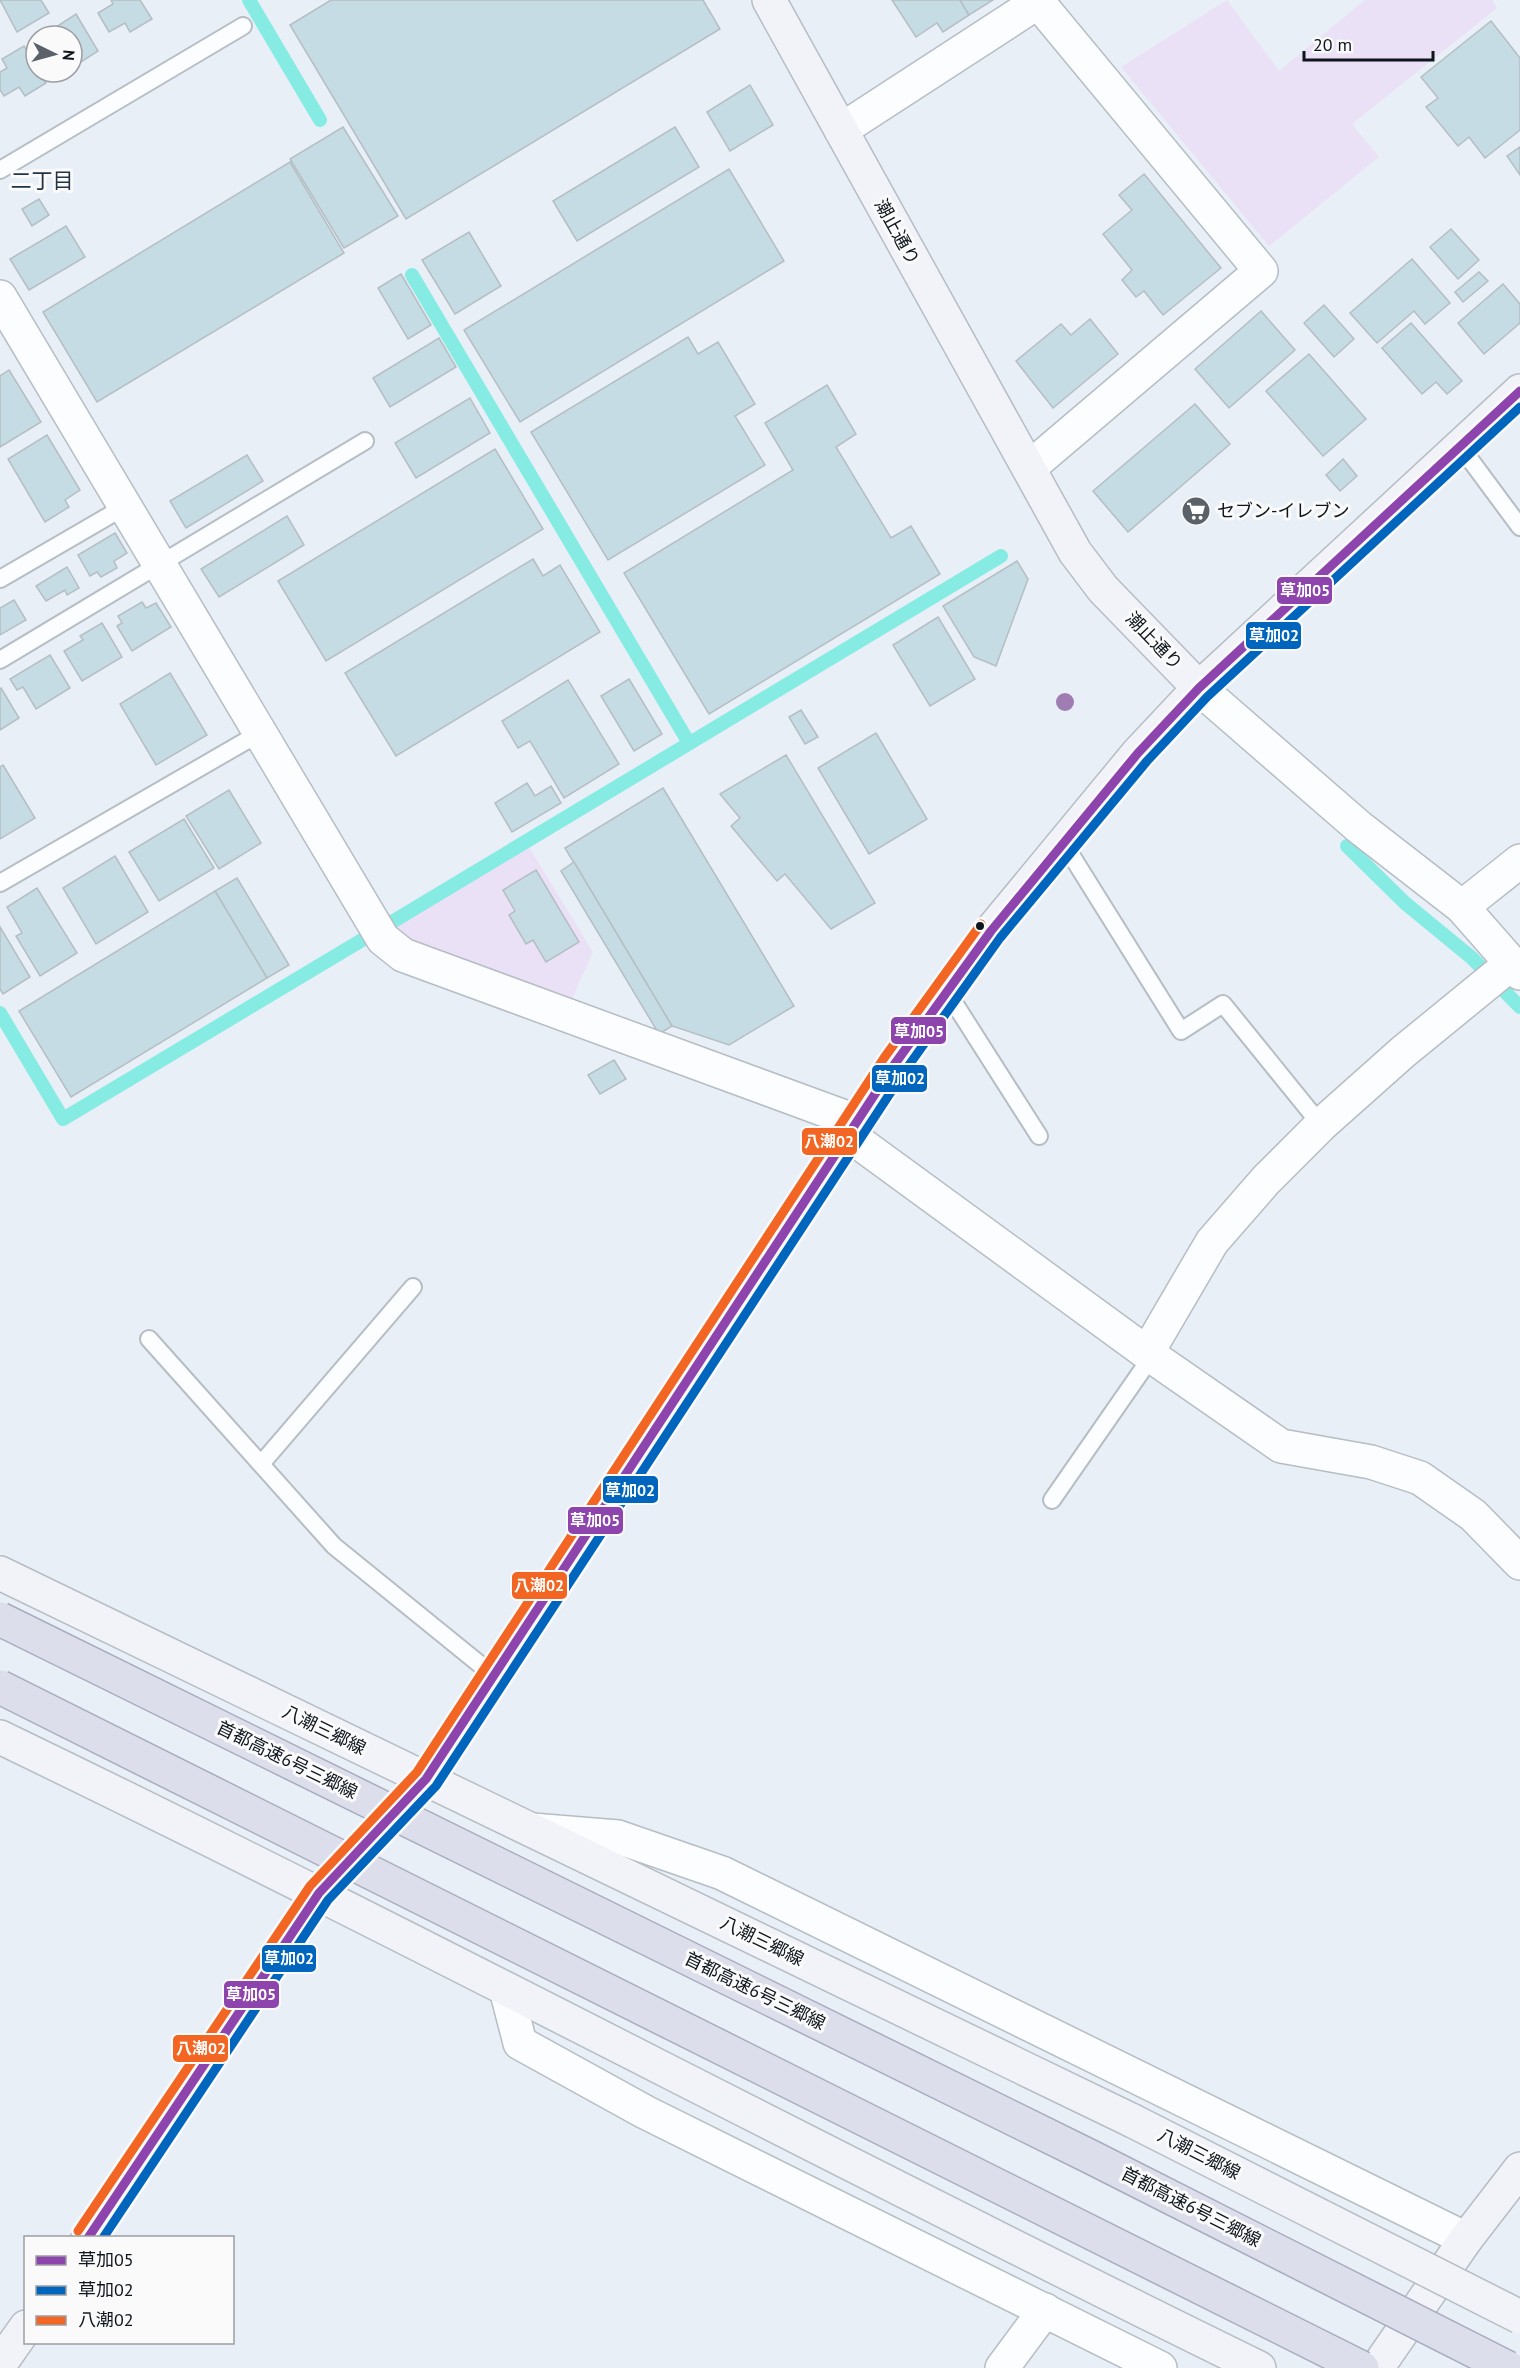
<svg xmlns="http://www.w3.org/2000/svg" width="1520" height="2368" viewBox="0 0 1520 2368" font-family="'PT Sans','Noto Sans JP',sans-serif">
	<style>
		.green { fill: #eae1f6 }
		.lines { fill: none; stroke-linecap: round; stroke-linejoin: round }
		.stream { stroke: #86ebe3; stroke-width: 14 }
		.building { fill: #c6dce5; stroke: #b4bec3; stroke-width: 1.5 }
		.lane-casing { stroke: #b6bdc4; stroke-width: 20 }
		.street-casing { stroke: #b6bdc4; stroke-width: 36 }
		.secondary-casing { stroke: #b6bdc4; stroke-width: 36 }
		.lane { stroke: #fcfdfe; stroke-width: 16 }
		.street { stroke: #fcfdfe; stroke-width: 33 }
		.secondary { stroke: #f2f3f9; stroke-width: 33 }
		.secondary-bridge-casing { stroke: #b6bdc4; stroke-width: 36; stroke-linecap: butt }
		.highway-bridge-casing { stroke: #a8abbd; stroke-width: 36; stroke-linecap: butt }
		.secondary-bridge { stroke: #f2f3f9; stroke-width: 33 }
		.highway-bridge { stroke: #dddeec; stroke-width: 33 }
		.bus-1-casing { stroke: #fafafa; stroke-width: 14 }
		.bus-2-casing { stroke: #fafafa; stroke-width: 14 }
		.bus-3-casing { stroke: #fafafa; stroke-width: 14 }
		.bus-1 { stroke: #8e44ad; stroke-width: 9 }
		.bus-2 { stroke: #0065bd; stroke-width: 9 }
		.bus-3 { stroke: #f26522; stroke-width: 9 }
		.tree { fill: #9f7db3 }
		.bus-dot { fill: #0e151d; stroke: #fafafa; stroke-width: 2 }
		.labels { text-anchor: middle; stroke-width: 6; stroke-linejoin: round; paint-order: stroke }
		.street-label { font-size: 18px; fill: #0e151d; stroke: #fafafa }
		.poi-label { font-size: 18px; fill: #0e151d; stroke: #fafafa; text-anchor: start }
		.quarter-label { font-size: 21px; fill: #234; stroke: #fafafa }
		.line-badge { stroke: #fafafa; stroke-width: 2 }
		.badge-label { font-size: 16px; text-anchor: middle; font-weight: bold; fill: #fff }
	</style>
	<rect width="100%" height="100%" fill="#e8eff7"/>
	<g class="green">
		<polygon points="1227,0 1279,71 1365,0 1492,0 1497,8 1352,124 1379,157 1269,246 1121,67"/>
		<polygon points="529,847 593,952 570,1003 403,941 394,928"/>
	</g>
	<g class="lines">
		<g class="stream">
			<polyline points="249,0 320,120"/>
			<polyline points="412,275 689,743"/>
			<polyline points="1347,846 1405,903 1472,958 1520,1007"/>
			<polyline points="392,922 1001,556"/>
			<polyline points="0,1013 63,1119 362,940"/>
		</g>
	</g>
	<g class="building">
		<polygon points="0,0 41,0 49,13 17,32"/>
		<polygon points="111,0 140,0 152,19 130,32 125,23 109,32 98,13 113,4"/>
		<polygon points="331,0 703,0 720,29 406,219 290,25"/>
		<polygon points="892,0 960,0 969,15 943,32 937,23 916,37"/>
		<polygon points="960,0 993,0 969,15"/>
		<polygon points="76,14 98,51 78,64 72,55 72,36 60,36 56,27"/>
		<polygon points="1491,21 1520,58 1520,130 1485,158 1469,137 1458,146 1426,107 1438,98 1421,77"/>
		<polygon points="24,46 36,67 36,72 39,72 46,83 25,96 19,87 4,96 0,90 0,72 7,68 2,59"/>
		<polygon points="750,85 773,125 730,151 707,112"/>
		<polygon points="343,127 398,216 344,248 290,159"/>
		<polygon points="675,127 699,167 577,241 553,201"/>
		<polygon points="1520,147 1520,175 1507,156"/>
		<polygon points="290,162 344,253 97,402 43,312"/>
		<polygon points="729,169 784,261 520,422 464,330"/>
		<polygon points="1144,174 1221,268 1163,315 1144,291 1136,297 1122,280 1132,270 1103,234 1132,210 1119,195"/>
		<polygon points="39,199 49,215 32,226 22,209"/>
		<polygon points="66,226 85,257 29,290 10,259"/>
		<polygon points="1451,229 1479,260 1458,279 1430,247"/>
		<polygon points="469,232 501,286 455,314 422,260"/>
		<polygon points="1412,259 1450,303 1425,324 1414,311 1377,343 1350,313"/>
		<polygon points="1479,272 1488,281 1463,302 1455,292"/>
		<polygon points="401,274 431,325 408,339 378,288"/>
		<polygon points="1503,284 1520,304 1520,323 1484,354 1458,323"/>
		<polygon points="1324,305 1354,339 1334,357 1304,323"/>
		<polygon points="1261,311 1295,350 1229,408 1195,369"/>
		<polygon points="1090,319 1118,354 1053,408 1016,361 1061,324 1071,335"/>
		<polygon points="1411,323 1462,381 1447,394 1436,382 1422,394 1382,348"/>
		<polygon points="688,337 698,354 718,342 755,404 735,416 765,465 608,560 531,432"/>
		<polygon points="439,338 456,367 390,407 373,378"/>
		<polygon points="1309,354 1366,419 1323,456 1266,391"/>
		<polygon points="9,370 41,422 0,447 0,376"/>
		<polygon points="827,385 856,434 836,447 891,538 911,526 940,574 709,714 624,573 793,470 765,423"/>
		<polygon points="470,398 490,433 416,478 395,443"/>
		<polygon points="1195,404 1230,444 1128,532 1093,491"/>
		<polygon points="47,435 80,490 65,500 69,507 45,522 8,459"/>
		<polygon points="495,449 543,529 326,661 278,581"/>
		<polygon points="247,455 263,481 186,528 170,501"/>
		<polygon points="1343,459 1357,476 1340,491 1326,475"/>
		<polygon points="287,516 304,545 219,597 201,569"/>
		<polygon points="115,533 127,553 114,561 117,568 101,577 97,572 90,576 78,555"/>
		<polygon points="533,559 543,576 560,565 600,632 396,756 345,673"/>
		<polygon points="1017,561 1028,579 996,666 974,657 943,606"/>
		<polygon points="67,567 79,588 67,595 65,590 46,601 36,586"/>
		<polygon points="14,600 26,620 0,635 0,608"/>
		<polygon points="142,602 146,608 156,603 171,627 132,651 117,626 122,623 118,616"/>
		<polygon points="938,617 975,679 930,706 893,645"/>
		<polygon points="102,623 122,657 82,681 64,651 83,640 80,636"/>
		<polygon points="50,655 70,688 36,709 23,687 17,690 10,679"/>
		<polygon points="170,673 207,735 156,765 120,704"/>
		<polygon points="629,679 662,734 634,751 601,696"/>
		<polygon points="568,680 619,764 564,798 530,741 518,748 502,721"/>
		<polygon points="1,688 19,718 0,730 0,689"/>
		<polygon points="801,710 818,737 805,744 789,717"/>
		<polygon points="876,733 927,819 869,854 818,768"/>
		<polygon points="786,755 875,903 831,929 785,874 777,881 731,826 740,818 720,794"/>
		<polygon points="3,765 35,818 0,839 0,767"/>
		<polygon points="527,783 535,796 551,786 561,803 512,832 495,803"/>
		<polygon points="663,788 794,1006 729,1045 672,1026 565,848"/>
		<polygon points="229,790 261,843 219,869 186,816"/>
		<polygon points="184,819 214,868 159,901 129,852"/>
		<polygon points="115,856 148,912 96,944 63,888"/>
		<polygon points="574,862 672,1026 659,1034 561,871"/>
		<polygon points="536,870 579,942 546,962 533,940 526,944 509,915 515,911 503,890"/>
		<polygon points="237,878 289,965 267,978 215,891"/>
		<polygon points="37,888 77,953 40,976 16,936 22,933 7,907"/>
		<polygon points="215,891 267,978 71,1097 19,1011"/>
		<polygon points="0,927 30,977 3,994 0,989"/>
		<polygon points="614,1060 626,1079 600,1094 588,1075"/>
	</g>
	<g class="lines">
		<g class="lane-casing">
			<g id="lane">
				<polyline points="0,170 243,26"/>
				<polyline points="1460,446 1520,527"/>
				<polyline points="0,579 124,507"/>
				<polyline points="0,660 365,441"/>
				<polyline points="1063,842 1181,1031 1223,1004 1321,1125"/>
				<polyline points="0,883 258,734"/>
				<polyline points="946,990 1039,1136"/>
				<polyline points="149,1339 334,1546 493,1675"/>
				<polyline points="261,1464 413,1287"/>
				<polyline points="1052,1500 1152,1356"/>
			</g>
		</g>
		<g class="street-casing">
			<g id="street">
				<polyline points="841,130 1041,0"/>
				<polyline points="0,297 383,939 403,955 858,1122"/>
				<polyline points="1029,468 1261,271 1038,2"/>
				<polyline points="1199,688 1359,827 1462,907 1520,973"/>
				<polyline points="1462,907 1520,861"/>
				<polyline points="850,1136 1147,1353 1281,1446 1371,1462 1420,1478 1473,1515 1520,1563"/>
				<polyline points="1147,1353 1212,1242 1266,1180 1321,1125 1403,1052 1512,963"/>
				<polyline points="532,1830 618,1837 722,1873 1466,2239"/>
				<polyline points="506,1989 520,2043 645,2112 1160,2368"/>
				<polyline points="1002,2368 1045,2310"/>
			</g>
		</g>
		<g class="secondary-casing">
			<g id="secondary">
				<polyline points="769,0 1075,552 1103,589 1199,688"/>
				<polyline points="0,1573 1131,2120"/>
				<path d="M0,1737C423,1941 837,2162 1259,2368"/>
				<polyline points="88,2238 319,1893 426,1779 894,1065 991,931 1138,753 1199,688 1520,391"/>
				<polyline points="0,2364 26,2327"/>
				<polyline points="1377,2368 1466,2239 1520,2169"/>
			</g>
		</g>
		<use href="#lane" class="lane"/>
		<use href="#street" class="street"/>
		<use href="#secondary" class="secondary"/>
		<g class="secondary-bridge-casing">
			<polyline id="secondary-bridge" points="1131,2120 1520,2317"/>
		</g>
		<g class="highway-bridge-casing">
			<g id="highway-bridge">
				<polyline points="0,1619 1091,2157 1508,2368"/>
				<polyline points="0,1687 1362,2368"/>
			</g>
		</g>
		<use href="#secondary-bridge" class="secondary-bridge"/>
		<use href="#highway-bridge" class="highway-bridge"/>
		<g class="bus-1-casing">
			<polyline id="bus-1" points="88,2238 319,1893 426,1779 894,1065 991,931 1138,753 1199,688 1520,391"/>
		</g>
		<g class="bus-2-casing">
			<polyline id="bus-2" points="103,2238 328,1900 436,1786 904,1072 1000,938 1147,761 1207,697 1520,407"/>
		</g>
		<g class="bus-3-casing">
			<polyline id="bus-3" points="78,2231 310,1886 417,1772 884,1058 981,924"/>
		</g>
		<use href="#bus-1" class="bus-1"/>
		<use href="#bus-2" class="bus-2"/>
		<use href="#bus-3" class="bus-3"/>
	</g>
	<circle class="tree" cx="1065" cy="702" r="9"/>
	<defs>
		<g id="supermarket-disc" transform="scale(1.5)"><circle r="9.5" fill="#5a6169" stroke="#fafafa"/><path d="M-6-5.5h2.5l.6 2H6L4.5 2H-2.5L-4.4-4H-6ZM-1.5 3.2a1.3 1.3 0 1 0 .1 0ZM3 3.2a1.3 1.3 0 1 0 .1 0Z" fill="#fff"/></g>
	</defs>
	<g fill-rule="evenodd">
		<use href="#supermarket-disc" x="1196" y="511"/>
	</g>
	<circle class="bus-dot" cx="980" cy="926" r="5"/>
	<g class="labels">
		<g class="street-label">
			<text transform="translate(897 232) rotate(61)" y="6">潮止通り</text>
			<text transform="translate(1154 641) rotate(46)" y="6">潮止通り</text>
			<text transform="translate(324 1730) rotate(26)" y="6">八潮三郷線</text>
			<text transform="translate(287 1760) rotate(26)" y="6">首都高速6号三郷線</text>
			<text transform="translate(762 1941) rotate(26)" y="6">八潮三郷線</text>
			<text transform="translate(755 1991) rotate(26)" y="6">首都高速6号三郷線</text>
			<text transform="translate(1199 2154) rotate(27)" y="6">八潮三郷線</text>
			<text transform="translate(1191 2207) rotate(27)" y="6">首都高速6号三郷線</text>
		</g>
		<g class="poi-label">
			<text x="1217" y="517">セブン-イレブン</text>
		</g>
		<g class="quarter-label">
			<text x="42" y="188">二丁目</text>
		</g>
	</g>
	<g class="line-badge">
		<rect x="1276" y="576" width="57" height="29" rx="6" fill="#8e44ad"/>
		<rect x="1245" y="621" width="57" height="29" rx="6" fill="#0065bd"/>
		<rect x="890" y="1016" width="57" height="29" rx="6" fill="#8e44ad"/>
		<rect x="871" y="1064" width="57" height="29" rx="6" fill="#0065bd"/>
		<rect x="801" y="1127" width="57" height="29" rx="6" fill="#f26522"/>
		<rect x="602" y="1475" width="57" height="29" rx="6" fill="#0065bd"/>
		<rect x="567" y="1506" width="57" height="29" rx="6" fill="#8e44ad"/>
		<rect x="511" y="1571" width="57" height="29" rx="6" fill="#f26522"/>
		<rect x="261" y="1944" width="56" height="29" rx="6" fill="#0065bd"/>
		<rect x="223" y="1980" width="57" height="29" rx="6" fill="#8e44ad"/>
		<rect x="172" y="2034" width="57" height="29" rx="6" fill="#f26522"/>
	</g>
	<g class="badge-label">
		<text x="1305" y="596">草加05</text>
		<text x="1274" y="641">草加02</text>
		<text x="919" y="1037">草加05</text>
		<text x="900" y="1084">草加02</text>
		<text x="829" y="1147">八潮02</text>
		<text x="630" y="1496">草加02</text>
		<text x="595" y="1526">草加05</text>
		<text x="539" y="1591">八潮02</text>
		<text x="289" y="1964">草加02</text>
		<text x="251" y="2000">草加05</text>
		<text x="201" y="2054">八潮02</text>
	</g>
	<rect x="24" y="2236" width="210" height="108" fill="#fafafa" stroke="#9c9ea2" stroke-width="1.5"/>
	<rect x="36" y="2256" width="30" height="9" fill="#8e44ad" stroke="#9c9ea2" stroke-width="1.5"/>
	<text x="78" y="2266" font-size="18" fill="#0e151d">草加05</text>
	<rect x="36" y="2286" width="30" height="9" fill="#0065bd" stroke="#9c9ea2" stroke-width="1.5"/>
	<text x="78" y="2296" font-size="18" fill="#0e151d">草加02</text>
	<rect x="36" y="2316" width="30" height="9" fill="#f26522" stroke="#9c9ea2" stroke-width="1.5"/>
	<text x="78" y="2326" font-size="18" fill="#0e151d">八潮02</text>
	<g transform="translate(54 54) rotate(95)"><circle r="28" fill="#fafafa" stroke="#9c9ea2" stroke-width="1.5"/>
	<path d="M0-4.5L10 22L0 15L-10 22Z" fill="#5a6169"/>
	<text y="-9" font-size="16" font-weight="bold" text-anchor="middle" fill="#0e151d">N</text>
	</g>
	<path d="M1304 51v9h129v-9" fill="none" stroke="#0e151d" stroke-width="3"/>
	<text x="1313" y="51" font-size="18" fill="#0e151d" stroke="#fafafa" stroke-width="4.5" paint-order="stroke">20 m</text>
</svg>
